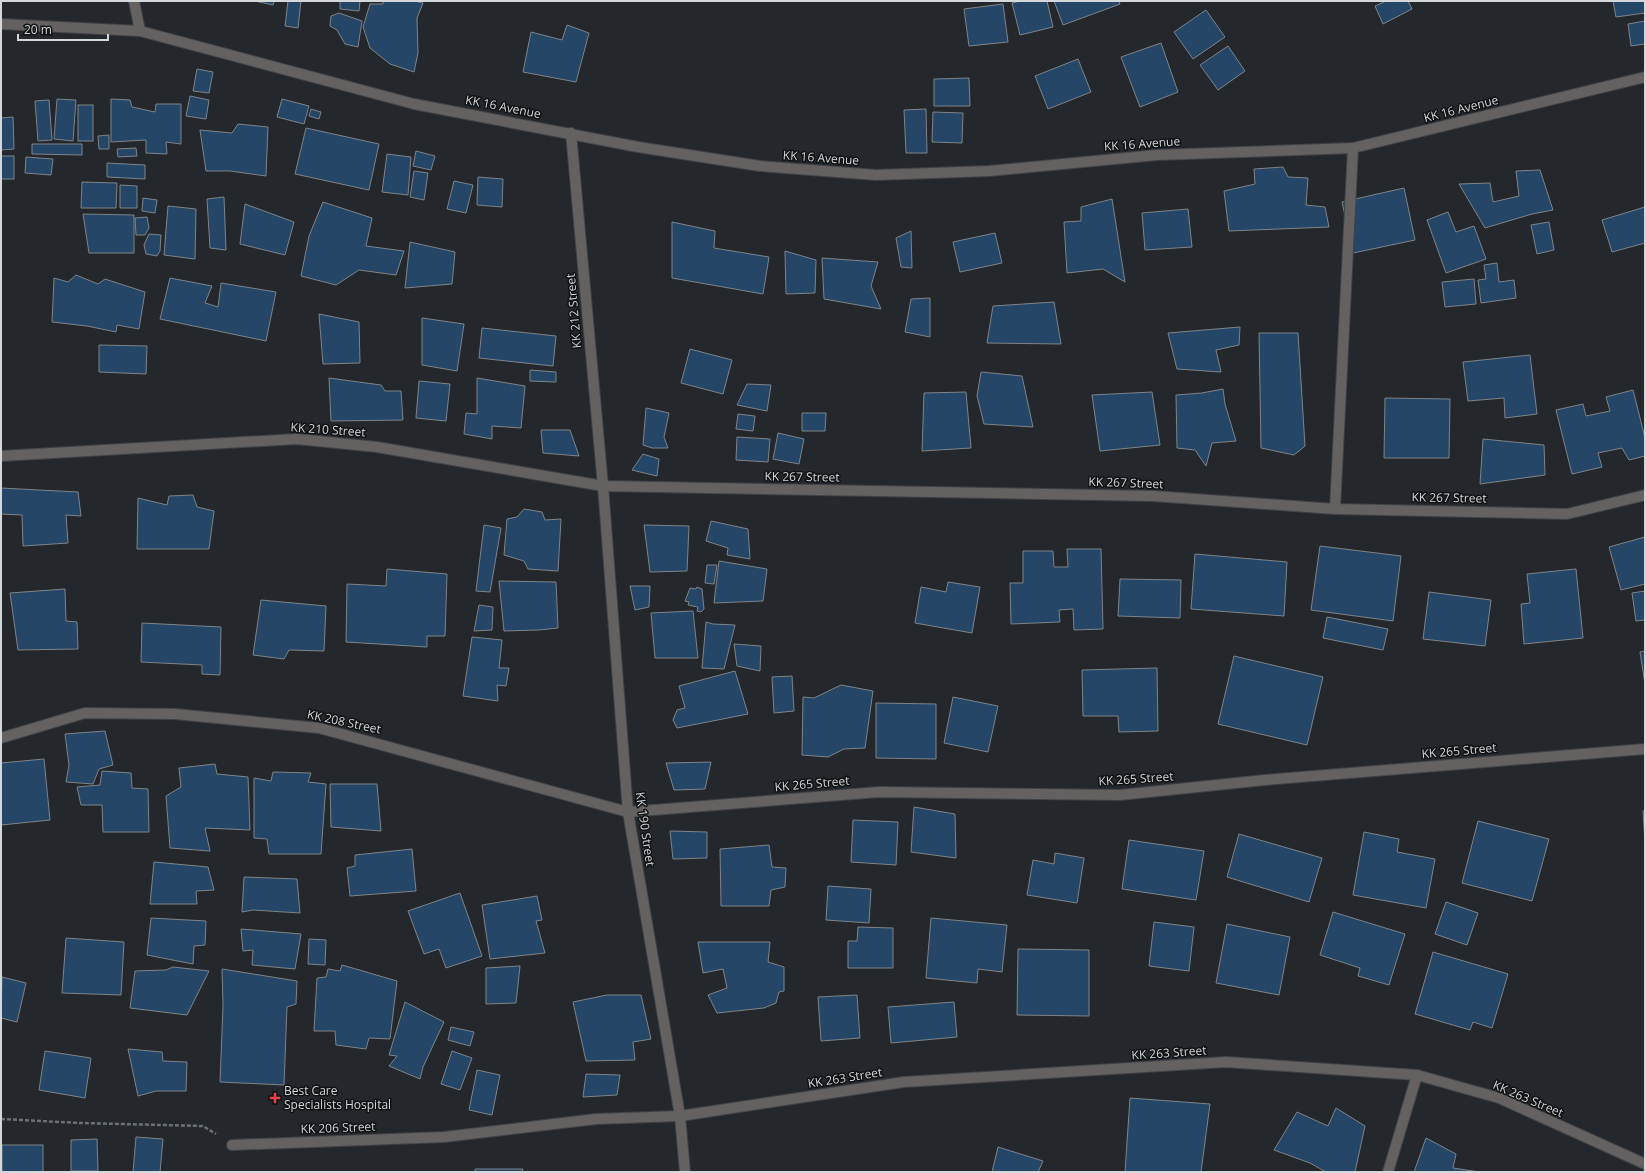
<svg xmlns="http://www.w3.org/2000/svg" width="1646" height="1173" viewBox="0 0 1646 1173" font-family="'Open Sans',sans-serif">
	<style>
		.building { fill: #254666; stroke: #7f848a }
		.lines { fill: none; stroke-linecap: round; stroke-linejoin: round }
		.minor-casing { stroke: #404449; stroke-width: 12 }
		.path { stroke: #6d7175; stroke-width: 2.5; stroke-dasharray: 4 2; stroke-linecap: butt }
		.minor { stroke: #656161; stroke-width: 10 }
		.health-dot { fill: #e0444e; stroke: #0f1113; stroke-width: 1.5 }
		.labels { text-anchor: middle; stroke-width: 3; stroke-linejoin: round; paint-order: stroke }
		.street-label { font-size: 12px; fill: #d5d8db; stroke: #0f1113 }
		.poi-label { font-size: 12px; fill: #d5d8db; stroke: #0f1113; text-anchor: start }
	</style>
	<rect width="100%" height="100%" fill="#24282d"/>
	<g class="building">
		<polygon points="255,1 274,1 273,5"/>
		<polygon points="288,1 301,1 298,28 285,26"/>
		<polygon points="340,1 360,1 359,11 340,9"/>
		<polygon points="383,1 414,1 423,3 417,18 418,53 414,72 390,64 370,48 363,27 370,4 383,4"/>
		<polygon points="1020,1 1047,1 1053,27 1020,35 1012,3"/>
		<polygon points="1054,1 1119,1 1120,4 1063,25"/>
		<polygon points="1386,1 1408,1 1412,9 1383,24 1375,6"/>
		<polygon points="1613,1 1645,1 1645,13 1616,17"/>
		<polygon points="1003,4 1008,42 969,46 964,9"/>
		<polygon points="1206,10 1225,37 1193,59 1174,32"/>
		<polygon points="339,13 362,21 358,47 345,44 337,30 330,26 331,16"/>
		<polygon points="1645,21 1645,44 1631,46 1628,24"/>
		<polygon points="567,25 589,33 576,82 523,72 531,32 562,40"/>
		<polygon points="1161,43 1178,92 1140,107 1121,57"/>
		<polygon points="1228,46 1245,71 1218,90 1200,65"/>
		<polygon points="1078,59 1091,92 1048,109 1035,76"/>
		<polygon points="197,69 213,72 209,93 193,91"/>
		<polygon points="969,78 970,106 934,106 934,79"/>
		<polygon points="190,96 209,100 206,119 186,116"/>
		<polygon points="57,99 76,100 73,141 54,139"/>
		<polygon points="111,99 130,100 132,107 155,112 156,104 181,104 181,144 166,142 167,154 146,153 146,140 111,142"/>
		<polygon points="282,99 309,106 304,124 277,117"/>
		<polygon points="49,100 52,140 38,141 35,101"/>
		<rect x="78" y="105" width="15" height="36"/>
		<polygon points="311,109 321,112 319,119 309,116"/>
		<polygon points="926,109 927,153 906,153 904,110"/>
		<polygon points="933,112 963,113 962,143 932,142"/>
		<polygon points="13,117 14,149 1,150 1,118"/>
		<polygon points="238,124 268,127 266,176 230,171 206,171 200,130 232,133"/>
		<polygon points="306,128 379,144 369,190 295,174"/>
		<polygon points="109,135 109,149 99,149 98,136"/>
		<polygon points="32,144 82,144 82,155 32,154"/>
		<polygon points="136,148 137,156 118,157 117,149"/>
		<polygon points="416,151 435,156 431,170 413,166"/>
		<polygon points="387,154 411,157 408,195 382,192"/>
		<rect x="1" y="156" width="13" height="23"/>
		<polygon points="26,157 53,159 51,175 25,173"/>
		<polygon points="107,163 145,165 145,179 107,177"/>
		<polygon points="1283,167 1288,177 1308,178 1306,205 1325,207 1329,227 1229,231 1224,191 1255,184 1254,169"/>
		<polygon points="1540,170 1553,210 1532,214 1485,228 1459,184 1490,183 1493,202 1519,196 1516,171"/>
		<polygon points="414,171 428,173 424,200 410,197"/>
		<polygon points="478,177 503,179 502,207 477,205"/>
		<polygon points="454,181 473,185 466,213 447,209"/>
		<polygon points="82,182 117,183 116,208 81,208"/>
		<polygon points="120,185 137,186 137,208 120,208"/>
		<polygon points="1404,188 1415,240 1353,253 1342,202"/>
		<polygon points="224,197 226,250 210,248 207,199"/>
		<polygon points="143,198 157,200 155,213 142,211"/>
		<polygon points="1112,199 1125,282 1103,269 1067,273 1064,222 1081,221 1081,207"/>
		<polygon points="323,202 372,218 366,246 404,251 396,275 359,270 336,285 301,276 309,236"/>
		<polygon points="245,204 294,222 285,255 240,244"/>
		<polygon points="168,206 196,209 195,259 164,255"/>
		<polygon points="1645,207 1645,243 1612,252 1602,220"/>
		<polygon points="1188,209 1192,247 1145,250 1142,213"/>
		<polygon points="1448,212 1456,232 1474,226 1486,259 1446,273 1427,220"/>
		<polygon points="83,214 134,215 134,253 89,253"/>
		<polygon points="147,217 149,228 145,235 136,235 135,218"/>
		<polygon points="672,222 715,231 714,248 769,257 763,294 672,278"/>
		<polygon points="1549,222 1554,250 1537,254 1531,225"/>
		<polygon points="911,231 912,268 901,267 896,238"/>
		<polygon points="995,233 1002,263 960,272 953,242"/>
		<polygon points="149,234 161,235 160,251 157,256 146,254 144,245"/>
		<polygon points="410,242 455,252 452,284 405,288"/>
		<polygon points="785,251 816,260 815,293 786,294"/>
		<polygon points="822,258 878,262 871,286 881,309 824,299"/>
		<polygon points="1497,263 1499,282 1514,280 1516,298 1481,303 1478,280 1486,279 1484,265"/>
		<polygon points="76,275 98,284 105,279 145,292 139,329 117,325 116,332 87,326 52,322 54,278 68,282"/>
		<polygon points="170,278 212,286 205,303 218,307 221,283 276,292 266,341 160,319"/>
		<polygon points="1474,279 1476,304 1445,307 1442,282"/>
		<polygon points="930,298 930,337 905,332 911,299"/>
		<polygon points="1054,302 1061,344 987,343 993,306"/>
		<polygon points="319,314 359,322 360,363 323,364"/>
		<polygon points="422,318 464,324 457,371 422,365"/>
		<polygon points="1240,327 1239,345 1216,350 1221,372 1177,369 1168,333"/>
		<polygon points="482,328 556,336 553,366 479,358"/>
		<polygon points="1259,333 1298,333 1305,446 1294,455 1261,448"/>
		<polygon points="99,345 147,346 146,374 99,372"/>
		<polygon points="690,349 732,360 723,394 681,383"/>
		<polygon points="1530,355 1537,414 1505,418 1504,398 1468,401 1463,362"/>
		<polygon points="530,370 556,372 556,382 530,381"/>
		<polygon points="981,372 1022,376 1033,427 984,424 977,396"/>
		<polygon points="329,378 381,385 385,391 401,391 403,420 331,421"/>
		<polygon points="477,378 525,386 521,428 492,426 492,439 464,434 466,413 477,414"/>
		<polygon points="419,381 450,384 446,421 416,418"/>
		<polygon points="747,384 771,385 767,411 737,405"/>
		<polygon points="1223,389 1225,404 1236,441 1212,443 1206,466 1195,450 1177,448 1176,395 1202,393"/>
		<polygon points="1633,390 1645,438 1645,456 1629,460 1622,448 1598,453 1602,467 1572,474 1556,410 1583,404 1586,416 1610,411 1606,397"/>
		<polygon points="966,392 971,448 922,451 924,393"/>
		<polygon points="1152,392 1160,445 1100,451 1092,395"/>
		<polygon points="1385,398 1450,399 1449,458 1384,458"/>
		<polygon points="646,408 669,413 664,437 668,448 652,448 643,445"/>
		<polygon points="802,413 826,413 825,431 802,431"/>
		<polygon points="738,414 755,416 753,431 736,429"/>
		<polygon points="541,430 570,430 579,456 543,453"/>
		<polygon points="778,433 804,439 799,464 773,459"/>
		<polygon points="737,437 770,439 768,462 736,460"/>
		<polygon points="1483,439 1544,445 1545,475 1480,484"/>
		<polygon points="643,454 659,459 657,476 632,470"/>
		<polygon points="1,488 78,492 81,516 66,515 68,543 23,546 22,515 1,514"/>
		<polygon points="193,495 197,507 214,511 209,549 137,549 138,498 167,505 169,496"/>
		<polygon points="524,509 542,512 545,520 561,519 558,571 528,569 524,561 504,555 507,519 517,517"/>
		<polygon points="711,521 748,529 750,559 727,555 728,548 706,541"/>
		<polygon points="484,525 501,528 490,592 476,591"/>
		<polygon points="644,525 689,526 687,571 650,572"/>
		<polygon points="1645,537 1645,584 1621,590 1609,547"/>
		<polygon points="1320,546 1401,556 1393,621 1311,610"/>
		<polygon points="1067,549 1101,549 1103,629 1074,630 1073,609 1059,610 1060,622 1011,624 1010,583 1023,583 1023,551 1053,551 1054,567 1068,567"/>
		<polygon points="1195,554 1287,562 1284,616 1191,609"/>
		<polygon points="719,561 767,569 763,601 714,603"/>
		<polygon points="707,565 717,565 714,584 705,583"/>
		<polygon points="387,569 447,574 445,636 427,636 427,647 346,642 347,584 386,586"/>
		<polygon points="1576,569 1583,638 1524,644 1521,604 1530,603 1527,574"/>
		<polygon points="1120,579 1181,580 1180,618 1118,616"/>
		<polygon points="499,581 556,582 558,628 539,630 504,631"/>
		<polygon points="948,582 980,587 972,633 915,623 921,587 946,592"/>
		<polygon points="630,586 650,586 649,607 635,610"/>
		<polygon points="697,587 702,589 704,609 701,612 697,611 698,607 688,605 689,602 685,601 690,588 696,589"/>
		<polygon points="65,589 66,621 77,622 78,649 18,650 10,593"/>
		<polygon points="1645,591 1645,620 1636,621 1632,593"/>
		<polygon points="1429,592 1491,600 1485,646 1423,639"/>
		<polygon points="261,600 326,606 324,651 289,650 284,659 253,655"/>
		<polygon points="479,605 493,607 492,630 474,631"/>
		<polygon points="693,611 698,658 655,658 651,613"/>
		<polygon points="1327,617 1388,629 1383,650 1323,638"/>
		<polygon points="706,622 713,624 735,625 724,669 702,668"/>
		<polygon points="142,623 221,627 220,675 202,674 202,665 141,662"/>
		<polygon points="472,637 502,640 499,668 509,668 506,686 497,685 498,701 463,696"/>
		<polygon points="734,644 761,646 760,671 737,666"/>
		<polygon points="1645,651 1645,684 1640,652"/>
		<polygon points="1234,656 1323,677 1307,745 1218,724"/>
		<polygon points="1157,668 1158,731 1119,732 1118,716 1083,716 1082,670"/>
		<polygon points="735,671 748,714 677,728 673,720 677,710 685,708 679,686"/>
		<polygon points="792,676 794,711 774,713 772,677"/>
		<polygon points="841,685 873,691 865,748 844,749 828,757 802,755 803,697 814,698"/>
		<polygon points="953,697 998,706 988,752 944,743"/>
		<polygon points="876,703 936,704 936,759 876,758"/>
		<polygon points="105,731 113,765 99,769 93,784 66,782 69,765 65,734"/>
		<polygon points="44,759 50,820 1,825 1,763"/>
		<polygon points="711,762 705,789 674,790 666,763"/>
		<polygon points="215,764 217,774 248,777 250,830 205,828 210,851 170,848 166,796 181,787 179,768"/>
		<polygon points="102,771 131,773 132,788 148,789 149,832 103,832 102,805 81,805 77,787 100,785"/>
		<polygon points="273,772 311,773 308,782 326,784 321,854 269,854 267,839 254,838 254,778 271,781"/>
		<polygon points="330,784 377,784 381,831 331,827"/>
		<polygon points="914,807 955,814 956,858 911,852"/>
		<polygon points="1645,810 1645,843 1643,811"/>
		<polygon points="853,820 898,822 896,865 851,862"/>
		<polygon points="1478,821 1549,839 1532,901 1462,883"/>
		<polygon points="670,831 707,832 707,858 673,859"/>
		<polygon points="1364,832 1399,839 1397,852 1435,859 1426,908 1353,895"/>
		<polygon points="1239,834 1322,858 1309,902 1227,877"/>
		<polygon points="1129,840 1204,851 1196,900 1122,889"/>
		<polygon points="769,845 772,867 786,868 785,887 771,890 769,906 721,906 720,849"/>
		<polygon points="412,849 416,891 350,896 347,868 355,866 355,855"/>
		<polygon points="1055,853 1084,858 1077,903 1027,895 1033,860 1054,864"/>
		<polygon points="154,862 208,867 214,890 196,891 197,904 150,904"/>
		<polygon points="244,877 297,879 300,913 253,910 242,912"/>
		<polygon points="828,886 871,889 869,923 826,920"/>
		<polygon points="460,893 482,956 446,968 439,949 424,954 408,911"/>
		<polygon points="537,896 542,920 536,921 545,953 490,959 482,905"/>
		<polygon points="1446,902 1478,913 1467,945 1435,934"/>
		<polygon points="1333,912 1405,934 1389,985 1358,976 1360,968 1320,955"/>
		<polygon points="151,918 206,921 205,945 194,946 193,964 147,955"/>
		<polygon points="931,918 1007,925 1002,972 978,969 977,983 926,978"/>
		<polygon points="1154,922 1194,927 1189,971 1149,966"/>
		<polygon points="1227,924 1290,937 1279,995 1216,983"/>
		<polygon points="858,927 893,928 893,968 848,968 848,941 857,941"/>
		<polygon points="241,929 301,934 295,969 252,965 253,950 243,951"/>
		<polygon points="66,938 124,942 121,995 62,993"/>
		<polygon points="309,939 326,940 325,965 308,964"/>
		<polygon points="698,942 770,942 768,962 784,967 784,991 779,992 776,1003 764,1008 717,1013 708,995 727,988 723,969 703,973"/>
		<polygon points="1018,949 1089,950 1089,1016 1017,1015"/>
		<polygon points="1433,952 1508,974 1492,1028 1473,1022 1470,1030 1415,1014"/>
		<polygon points="342,965 397,981 390,1039 369,1038 366,1049 336,1045 335,1031 314,1031 317,978 326,977 328,969 340,971"/>
		<polygon points="520,966 516,1003 486,1004 486,968"/>
		<polygon points="173,967 209,971 187,1015 130,1008 135,971 166,970"/>
		<polygon points="222,969 297,981 296,1004 287,1007 284,1085 220,1082 223,1006"/>
		<polygon points="2,977 26,983 17,1022 1,1018"/>
		<polygon points="607,995 641,995 651,1039 633,1042 635,1060 586,1061 573,1002"/>
		<polygon points="857,995 860,1038 821,1041 818,997"/>
		<polygon points="405,1002 444,1022 423,1067 420,1079 389,1066 397,1056 389,1055"/>
		<polygon points="954,1002 957,1037 891,1043 888,1007"/>
		<polygon points="451,1027 474,1032 470,1046 448,1040"/>
		<polygon points="128,1049 162,1052 163,1061 187,1062 186,1091 156,1091 138,1096"/>
		<polygon points="45,1051 91,1058 85,1098 39,1090"/>
		<polygon points="452,1051 472,1058 460,1090 441,1084"/>
		<polygon points="477,1070 500,1075 492,1115 469,1110"/>
		<polygon points="586,1074 620,1075 617,1095 583,1097"/>
		<polygon points="1130,1098 1210,1104 1201,1172 1125,1172"/>
		<polygon points="1336,1108 1365,1126 1355,1172 1326,1172 1310,1163 1274,1150 1297,1112 1328,1126"/>
		<polygon points="136,1137 163,1139 160,1172 133,1172"/>
		<polygon points="1426,1138 1456,1154 1453,1168 1480,1172 1414,1172"/>
		<polygon points="97,1139 98,1171 71,1171 71,1140"/>
		<rect x="2" y="1145" width="41" height="27"/>
		<polygon points="998,1147 1043,1161 1038,1172 992,1172"/>
		<polygon points="475,1169 523,1169 522,1172 475,1172"/>
	</g>
	<g class="lines">
		<g class="minor-casing">
			<g id="minor">
				<polyline points="134,1 140,31"/>
				<polyline points="1,24 140,31 414,104 638,147 760,166 876,175 989,171 1157,155 1353,148 1645,77"/>
				<polyline points="571,133 603,486 628,812 680,1116 685,1172"/>
				<polyline points="1,456 297,439 377,447 603,486 1153,496 1335,509 1567,514 1645,495"/>
				<polyline points="1335,509 1353,148"/>
				<polyline points="1,738 85,713 175,714 319,728 628,812 879,792 1120,795 1265,780 1645,749"/>
				<polyline points="232,1145 444,1137 596,1119 680,1116 904,1082 1226,1062 1417,1075 1499,1098 1645,1164"/>
				<polyline points="1388,1172 1417,1075"/>
			</g>
		</g>
		<polyline class="path" points="1,1119 80,1123 203,1126 216,1134"/>
		<use href="#minor" class="minor"/>
	</g>
	<path class="health-dot" d="M273 1092h4v4h4v4h-4v4h-4v-4h-4v-4h4z"/>
	<g class="labels">
		<g class="street-label">
			<text transform="translate(503 107) rotate(11)" y="4">KK 16 Avenue</text>
			<text transform="translate(1461 109) rotate(-14)" y="4">KK 16 Avenue</text>
			<text transform="translate(1142 144) rotate(-4)" y="4">KK 16 Avenue</text>
			<text transform="translate(821 158) rotate(4)" y="4">KK 16 Avenue</text>
			<text transform="translate(574 311) rotate(-95)" y="4">KK 212 Street</text>
			<text transform="translate(328 430) rotate(4)" y="4">KK 210 Street</text>
			<text transform="translate(802 477) rotate(1)" y="4">KK 267 Street</text>
			<text transform="translate(1126 483) rotate(2)" y="4">KK 267 Street</text>
			<text transform="translate(1449 498) rotate(1)" y="4">KK 267 Street</text>
			<text transform="translate(344 722) rotate(12)" y="4">KK 208 Street</text>
			<text transform="translate(1459 751) rotate(-5)" y="4">KK 265 Street</text>
			<text transform="translate(1136 779) rotate(-4)" y="4">KK 265 Street</text>
			<text transform="translate(812 784) rotate(-5)" y="4">KK 265 Street</text>
			<text transform="translate(645 829) rotate(82)" y="4">KK 190 Street</text>
			<text transform="translate(1169 1053) rotate(-4)" y="4">KK 263 Street</text>
			<text transform="translate(845 1078) rotate(-9)" y="4">KK 263 Street</text>
			<text transform="translate(1528 1099) rotate(23)" y="4">KK 263 Street</text>
			<text transform="translate(338 1128) rotate(-2)" y="4">KK 206 Street</text>
		</g>
		<g class="poi-label">
			<text x="284" y="1095">Best Care<tspan x="284" dy="14">Specialists Hospital</tspan></text>
		</g>
	</g>
	<rect width="1646" height="1173" fill="none" stroke="#d5d8db" stroke-width="4"/>
	<path d="M18 34v6h90v-6" fill="none" stroke="#d5d8db" stroke-width="2"/>
	<text x="24" y="34" font-size="12" fill="#d5d8db" stroke="#0f1113" stroke-width="3" paint-order="stroke">20 m</text>
</svg>
